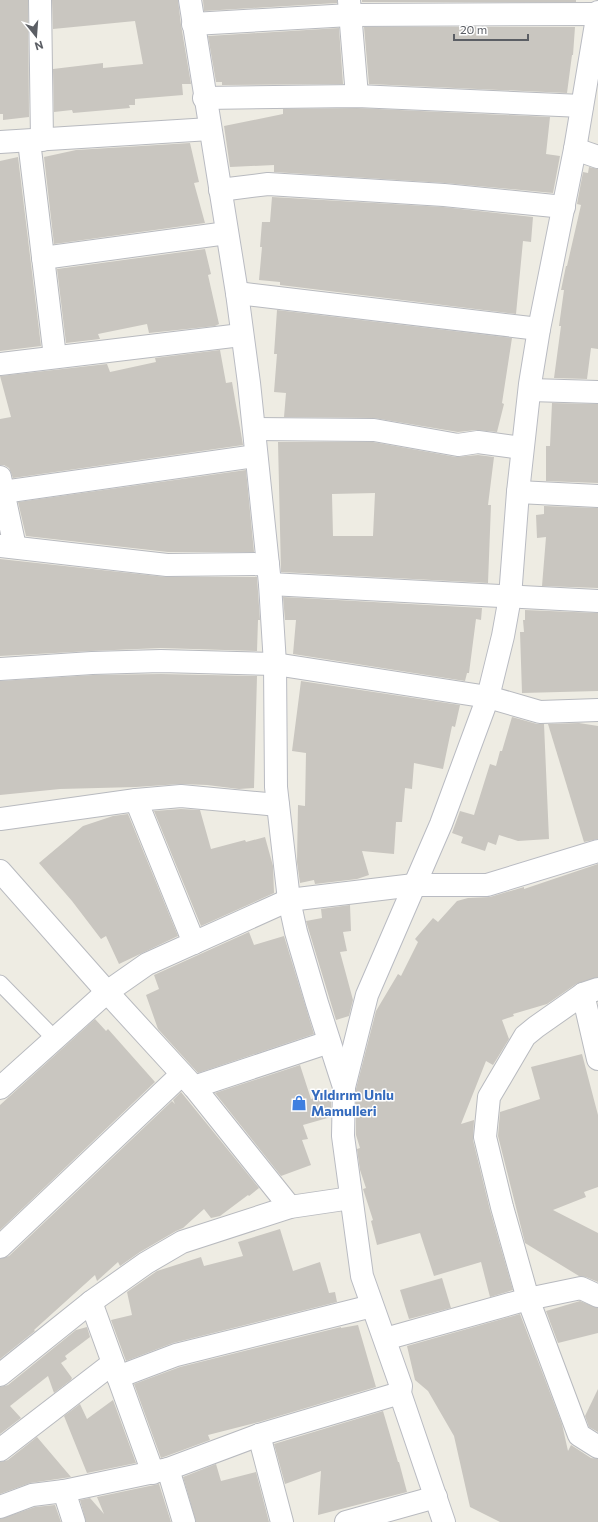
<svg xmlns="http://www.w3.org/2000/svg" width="598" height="1522" viewBox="0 0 598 1522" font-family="Commissioner,sans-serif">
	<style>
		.building { fill: #c9c6c0; fill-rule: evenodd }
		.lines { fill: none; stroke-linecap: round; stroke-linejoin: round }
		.lane-casing { stroke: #b8babf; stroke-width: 17 }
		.street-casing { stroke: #b8babf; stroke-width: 24 }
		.secondary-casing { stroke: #b9bbc2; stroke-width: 24 }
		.lane { stroke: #fff; stroke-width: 15 }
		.street { stroke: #fff; stroke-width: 22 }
		.secondary { stroke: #fff; stroke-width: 22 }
		.labels { text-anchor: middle; stroke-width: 3; stroke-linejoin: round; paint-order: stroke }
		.shop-label { font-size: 14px; font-weight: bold; fill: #366cbe; stroke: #fff; text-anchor: start }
	</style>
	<rect width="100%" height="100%" fill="#eeece3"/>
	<g class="building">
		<polygon points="0,0 28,0 29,117 3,120 3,114 0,114"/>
		<polygon points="52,0 178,0 181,25 191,84 182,84 183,95 135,99 135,105 129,105 130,108 73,113 72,110 54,112 53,69 103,63 103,68 143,64 135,21 53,29"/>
		<polygon points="203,0 337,0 337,3 204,11"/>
		<rect x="362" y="0" width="214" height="2"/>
		<polygon points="364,27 575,27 573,55 572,55 567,93 369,84"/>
		<polygon points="339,28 343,84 222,85 222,82 216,82 208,36"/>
		<polygon points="357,108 550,117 546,154 560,156 553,193 445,183 274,172 274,165 230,167 224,126 283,114 283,109"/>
		<polygon points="190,143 199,182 194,183 205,223 54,244 44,157 76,150"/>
		<polygon points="18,157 41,346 0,351 0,161"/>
		<polygon points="589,167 598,169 598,349 591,348 587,379 554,378 561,326 559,326 564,290 561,290 566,266 567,266 581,205 577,204 583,172 588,173"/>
		<polygon points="272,197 443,207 533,217 531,242 523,241 516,314 280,285 280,282 259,280 262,247 260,247 262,222 270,222"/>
		<polygon points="205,249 211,274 208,275 219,324 215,326 149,333 147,324 98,334 100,339 66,343 57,269"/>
		<polygon points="277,310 512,338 502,403 504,404 497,432 476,430 458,432 374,418 284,417 286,393 274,392 277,354 274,354"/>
		<polygon points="220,350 226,383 232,382 243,445 13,478 9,468 4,465 0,465 0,419 11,417 0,376 107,364 110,372 156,362 155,358"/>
		<polygon points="552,403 598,404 598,483 546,481 546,446 550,446"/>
		<path d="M278,442H373L456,457L478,455L494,457L488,505H491L488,583L281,572ZM375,493L373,536H333L332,494Z"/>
		<polygon points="246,470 254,552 168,552 26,536 18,502"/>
		<polygon points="544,506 598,508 598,588 542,586 546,537 537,538 536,515 544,514"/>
		<polygon points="0,559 166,577 257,577 260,620 258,620 257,651 161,648 91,651 0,656"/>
		<polygon points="283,597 482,608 481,620 476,619 469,673 467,673 465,681 293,654 296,620 285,620"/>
		<polygon points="525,610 598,613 598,691 522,693 520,632 524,632 523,620 525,620"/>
		<polygon points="161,674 257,676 254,788 239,789 207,785 180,784 136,787 60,789 0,795 0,681 93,675"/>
		<polygon points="301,681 460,705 455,727 452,726 443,769 414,763 412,789 405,788 402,822 396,822 394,854 362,851 369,875 357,879 315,884 314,880 300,883 297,862 298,805 305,806 306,753 292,751"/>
		<polygon points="512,717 537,724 544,724 549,839 518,841 499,835 496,845 488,842 485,851 461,843 463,837 452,833 460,811 474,815 490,764 496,766 500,751 502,751"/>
		<polygon points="579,723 598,726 598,839 584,842 548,724"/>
		<polygon points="181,809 200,810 211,849 245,840 246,842 265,837 273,866 274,893 201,926 154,811"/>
		<polygon points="128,814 178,936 119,964 106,936 101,939 72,901 39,863 83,826 113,816"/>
		<polygon points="598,864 598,977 576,984 547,1004 513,1014 514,1016 502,1020 509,1039 493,1065 486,1061 461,1124 474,1120 473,1140 490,1210 513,1290 490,1297 481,1262 434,1276 420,1233 377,1245 371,1221 373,1220 363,1189 366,1188 360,1170 357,1149 360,1148 356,1135 356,1089 376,1011 398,974 401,976 418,942 415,939 433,918 438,922 457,901 468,898 490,897 524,887 524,889"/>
		<polygon points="350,905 351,931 343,932 347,951 340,952 353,1000 349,1016 336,1020 306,921 322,918 321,909"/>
		<polygon points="249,932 254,945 284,936 314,1034 198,1073 158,1029 146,995 159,989 154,975"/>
		<polygon points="95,1019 106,1031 108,1029 155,1082 0,1230 0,1105"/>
		<polygon points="582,1054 598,1115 598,1187 584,1192 586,1197 553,1210 598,1233 598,1282 586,1277 579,1276 525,1243 498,1136 500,1112 540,1099 531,1067"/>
		<polygon points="300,1065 311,1099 331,1093 331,1117 303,1125 308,1139 302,1140 311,1165 281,1176 215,1093"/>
		<polygon points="181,1092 259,1188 249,1196 248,1195 220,1216 211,1218 204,1209 183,1228 176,1231 140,1252 120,1266 118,1262 97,1281 95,1275 34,1330 35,1331 0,1359 0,1259 9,1256 172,1101 175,1104 173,1100"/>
		<polygon points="280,1229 293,1271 320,1262 329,1293 335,1292 337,1302 173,1343 126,1361 111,1320 132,1315 127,1292 157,1271 201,1257 204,1266 243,1256 238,1242"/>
		<polygon points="442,1278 451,1308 409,1319 400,1290"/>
		<polygon points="580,1301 598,1308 598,1333 558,1343 546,1311"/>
		<polygon points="520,1314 562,1424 568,1451 571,1445 591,1458 598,1459 598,1522 500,1522 470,1507 454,1436 428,1391 415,1380 407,1346"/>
		<polygon points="358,1325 376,1387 259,1422 208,1435 210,1440 161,1458 134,1384 180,1367 341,1327 341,1328"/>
		<polygon points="87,1327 90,1337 65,1356 67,1359 61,1363 72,1378 71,1380 54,1393 48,1376 10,1406 21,1418 0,1434 0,1387 8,1385 76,1330"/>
		<polygon points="598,1389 598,1432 589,1427 585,1416"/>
		<polygon points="113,1400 136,1463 87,1473 64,1416 80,1404 87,1419"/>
		<polygon points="383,1411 398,1462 399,1462 407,1492 318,1515 321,1471 285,1484 274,1444"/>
		<polygon points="37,1437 71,1477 30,1483 0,1494 0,1462 8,1460"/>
		<polygon points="216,1464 221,1481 256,1472 269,1522 196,1522 183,1477"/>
		<polygon points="159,1484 171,1522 86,1522 80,1500 90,1498 104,1514 97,1497"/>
		<polygon points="55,1505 61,1522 0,1522 0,1519 35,1507"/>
	</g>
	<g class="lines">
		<g class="lane-casing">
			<polyline id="lane" points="0,983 55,1039"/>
		</g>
		<g class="street-casing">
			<g id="street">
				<polyline points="40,0 42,140"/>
				<polyline points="349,0 357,96"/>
				<polyline points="193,24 350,15 598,14"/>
				<polyline points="204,98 357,96 582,106"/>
				<polyline points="29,141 55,357"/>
				<polyline points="0,142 210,129"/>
				<polyline points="575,149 598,157"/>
				<polyline points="220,190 268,184 444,195 564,207"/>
				<polyline points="43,258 227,233"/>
				<polyline points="237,293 539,329"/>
				<polyline points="0,364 241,335"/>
				<polyline points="530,390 598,392"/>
				<polyline points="254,429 374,430 458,445 478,442 522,448"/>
				<polyline points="0,477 15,547"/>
				<polyline points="3,492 256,456"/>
				<polyline points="518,492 598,496"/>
				<polyline points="0,546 167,565 268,564"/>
				<polyline points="270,584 598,601"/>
				<polyline points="0,669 92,663 161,661 275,664 488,697 540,712 598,710"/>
				<polyline points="136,800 194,943"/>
				<polyline points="0,819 136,800 181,796 278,805"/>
				<polyline points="0,871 107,992 194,1087 290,1207"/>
				<polyline points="598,989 583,994 536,1027 525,1036 489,1097 485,1137 502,1207 528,1299 579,1435 598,1447"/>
				<polyline points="583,994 598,1059"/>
				<polyline points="194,1087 329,1042"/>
				<polyline points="0,1088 107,992 147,964 289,900 414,885"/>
				<polyline points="0,1247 182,1074"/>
				<polyline points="91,1302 153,1473"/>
				<polyline points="385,1339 528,1299 581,1288 598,1296"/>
				<polyline points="0,1375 91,1302 146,1263 182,1242 290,1207 351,1198"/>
				<polyline points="118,1377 176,1355 372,1306"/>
				<polyline points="259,1435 282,1522"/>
				<polyline points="0,1450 113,1363"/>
				<polyline points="168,1469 184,1522"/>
				<polyline points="64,1491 74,1522"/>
				<polyline points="0,1507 32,1495 64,1491 168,1469 259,1435 400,1393"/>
				<polyline points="346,1522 436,1497"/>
			</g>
		</g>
		<g class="secondary-casing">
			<g id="secondary">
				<polyline points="190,0 237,293 249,383 270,584 275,664 276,787 289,900 296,932 317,1003 344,1087"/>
				<polyline points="414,885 487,885 598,851"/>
				<polyline points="444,1522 400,1393 401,1386 362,1276 343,1136 344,1087 367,995 441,824 488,697 503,636 510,597 518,492 530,384 539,329 575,149 598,12"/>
			</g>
		</g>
		<use href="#lane" class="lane"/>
		<use href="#street" class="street"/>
		<use href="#secondary" class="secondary"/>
	</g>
	<defs>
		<g id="shop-bare" transform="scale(1.2)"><path d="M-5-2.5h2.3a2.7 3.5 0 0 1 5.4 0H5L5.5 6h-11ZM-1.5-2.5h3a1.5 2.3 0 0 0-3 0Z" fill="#3f7fe0" stroke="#fff" stroke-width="2.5" paint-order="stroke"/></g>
	</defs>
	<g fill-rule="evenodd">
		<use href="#shop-bare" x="299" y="1103"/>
	</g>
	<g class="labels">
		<g class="shop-label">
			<text x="311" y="1100">Yıldırım Unlu<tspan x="311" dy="16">Mamulleri</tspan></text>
		</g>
	</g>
	<g transform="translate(36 36) rotate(163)" stroke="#ffffff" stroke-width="3" paint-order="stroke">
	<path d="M0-3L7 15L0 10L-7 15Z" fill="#5b5e64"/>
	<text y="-6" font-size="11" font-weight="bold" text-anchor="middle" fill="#5b5e64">N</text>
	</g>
	<path d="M454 34v6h74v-6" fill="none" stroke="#5b5e64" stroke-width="2"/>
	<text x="460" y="34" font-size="12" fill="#5b5e64" stroke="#ffffff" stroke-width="3" paint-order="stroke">20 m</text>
</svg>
